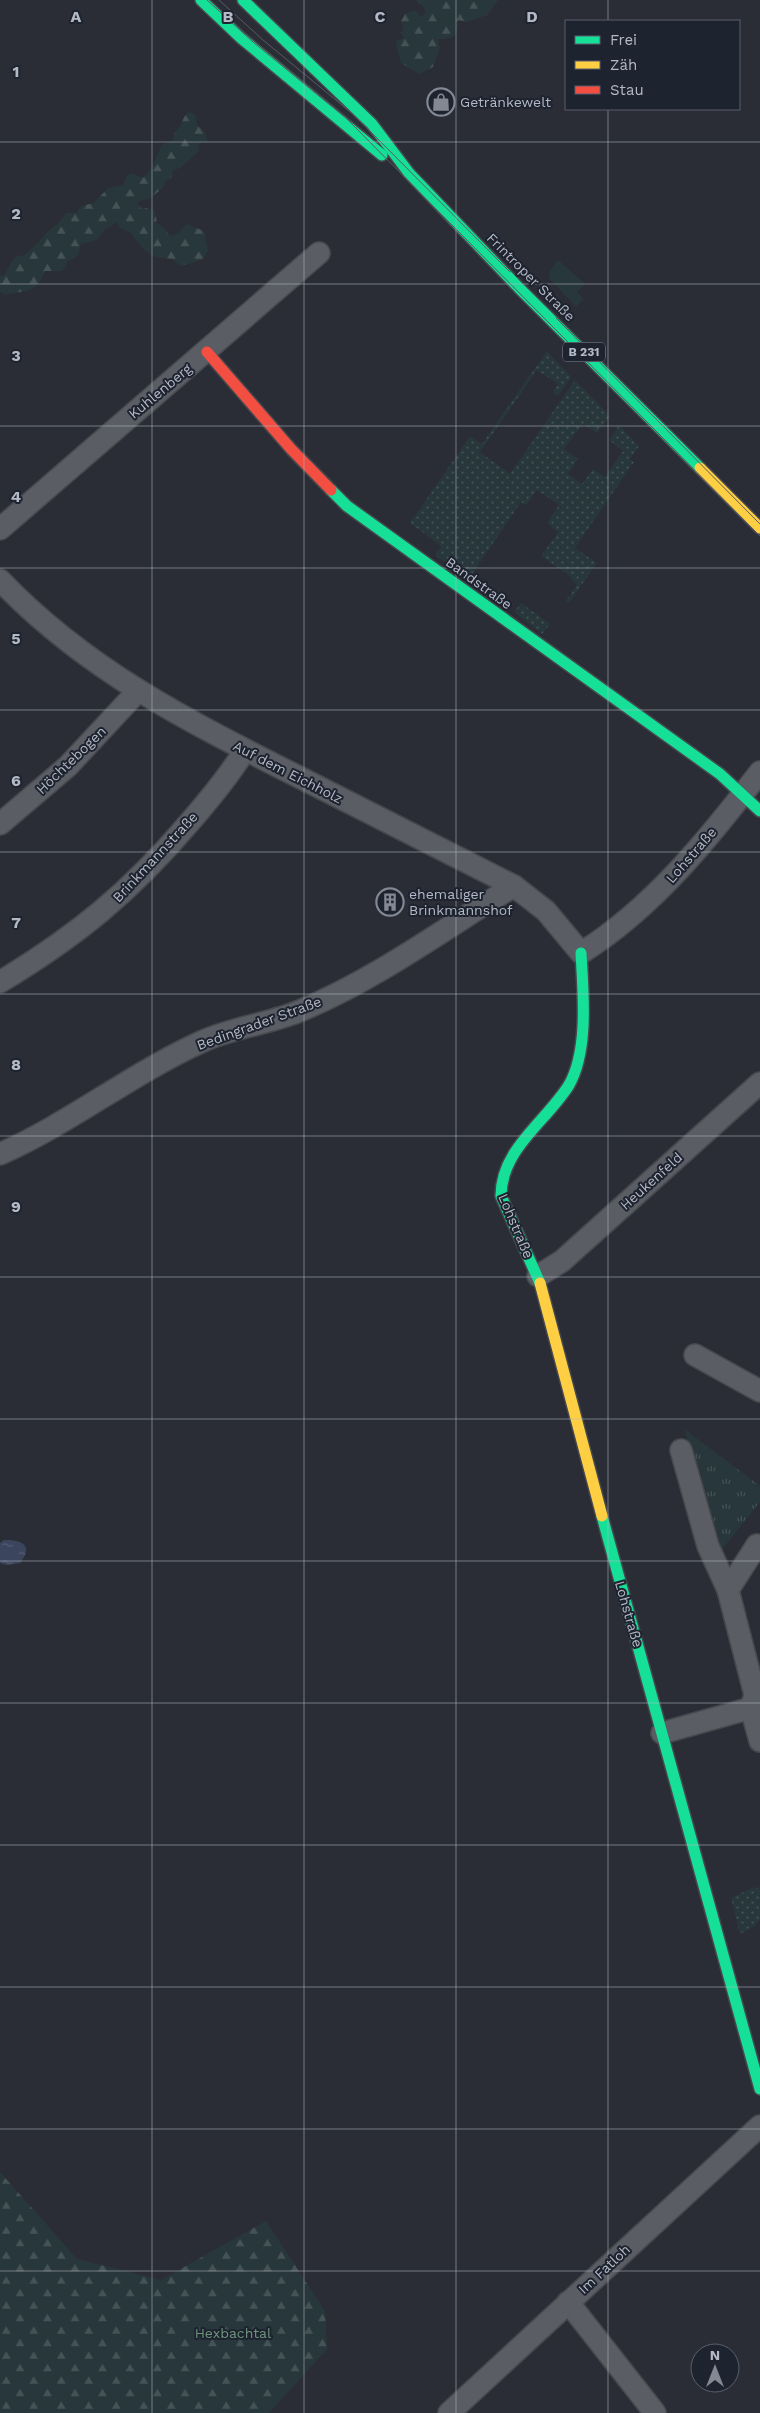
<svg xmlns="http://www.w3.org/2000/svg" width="760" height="2413" viewBox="0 0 760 2413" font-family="'Work Sans',sans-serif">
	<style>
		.grass { fill: url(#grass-dots) }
		.forest { fill: url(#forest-firs) }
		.park { fill: url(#park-tufts) }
		.garden { fill: #28373b }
		.water { fill: url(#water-ripples) }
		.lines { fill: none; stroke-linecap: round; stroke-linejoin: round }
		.street-casing { stroke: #46484e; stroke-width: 24 }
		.fast-casing { stroke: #46484e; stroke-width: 14 }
		.slow-casing { stroke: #46484e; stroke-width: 14 }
		.jam-casing { stroke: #46484e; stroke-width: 14 }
		.street { stroke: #5a5d64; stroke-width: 21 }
		.fast { stroke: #16e098; stroke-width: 11 }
		.slow { stroke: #ffcf43; stroke-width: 11 }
		.jam { stroke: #f24e42; stroke-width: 11 }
		.tram { stroke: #585b61; stroke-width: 1 }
		.grid { fill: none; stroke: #b5b9c6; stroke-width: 1; stroke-opacity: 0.55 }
		.labels { text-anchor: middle; stroke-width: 4; stroke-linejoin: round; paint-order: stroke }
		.shield { fill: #1e2330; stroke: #888c99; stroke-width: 1 }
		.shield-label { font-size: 12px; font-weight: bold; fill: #b5b9c6 }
		.poi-label { font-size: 14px; fill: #b5b9c6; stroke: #1e2330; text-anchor: start }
		.street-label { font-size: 14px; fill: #b5b9c6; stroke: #1e2330 }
		.park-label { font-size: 14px; fill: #6e957c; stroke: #1e2330 }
		.grid-label { font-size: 16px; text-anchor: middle; font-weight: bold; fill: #b5b9c6; stroke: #1e2330; stroke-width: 4; stroke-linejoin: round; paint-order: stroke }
	</style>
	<defs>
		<pattern id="grass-dots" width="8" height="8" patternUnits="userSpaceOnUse" patternTransform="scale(1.25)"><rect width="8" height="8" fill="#28373b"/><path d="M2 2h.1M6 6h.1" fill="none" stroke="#455256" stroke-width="1.8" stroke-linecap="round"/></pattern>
		<pattern id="forest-firs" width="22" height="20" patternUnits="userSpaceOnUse" patternTransform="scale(1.25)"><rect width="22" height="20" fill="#28373b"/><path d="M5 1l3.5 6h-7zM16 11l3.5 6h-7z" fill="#455256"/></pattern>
		<pattern id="park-tufts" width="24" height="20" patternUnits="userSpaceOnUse" patternTransform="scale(1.25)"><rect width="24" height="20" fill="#28373b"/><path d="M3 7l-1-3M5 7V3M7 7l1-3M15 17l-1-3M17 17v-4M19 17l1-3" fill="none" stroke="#455256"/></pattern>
		<pattern id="water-ripples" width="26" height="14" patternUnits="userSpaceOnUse" patternTransform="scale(1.25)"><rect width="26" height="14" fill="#3b465e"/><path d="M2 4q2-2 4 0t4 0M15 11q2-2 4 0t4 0" fill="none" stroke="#555f74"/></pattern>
	</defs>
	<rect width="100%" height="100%" fill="#2a2d35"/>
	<g class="grass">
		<polygon points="547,351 571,377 558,396 553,392 558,384 537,370 480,452 510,474 575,380 610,416 597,433 583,424 564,449 578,459 568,474 582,484 593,469 605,477 623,451 609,440 619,425 639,446 630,459 634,462 575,548 597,563 569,603 566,601 577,585 567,574 541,556 558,532 547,523 559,505 537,490 526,505 521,502 468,580 435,555 441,546 410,523 470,436 482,444"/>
		<polygon points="521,603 550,624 542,634 514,612"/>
		<polygon points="754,1887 760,1889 760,1920 755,1926 740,1934 731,1898"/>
	</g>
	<g class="forest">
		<path d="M416,0H498L487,15L467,22L458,20C458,37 454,39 438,39L440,48L433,67L419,74L401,63L396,44V41L404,38L400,32L403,31L401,21L405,14L416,10L421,17L425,14L424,7Z"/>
		<path d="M190,112L195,115L197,125L205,132L208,142L199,143L198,152L180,168L173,170L172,177L165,182L163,188L149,199L141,200L137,203L142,209L147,208L155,211L157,223L164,228L170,236L179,233L186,224L204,231L208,251L202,260L181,266L172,259L155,257L144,250L131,233L120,228L117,222L104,230L97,240L81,244C79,254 77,259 67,261L66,267L61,271H45C34,296 27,289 5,295L0,292V275L3,276C8,271 10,261 16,257C19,255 22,256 24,255C29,253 48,232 51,228L57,225L66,213H76L81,206L94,203L108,188L123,185L127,175L132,173L143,178L151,169L162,145L173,140L175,132C183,127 181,116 190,112Z"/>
		<polygon points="0,2172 77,2259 161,2280 266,2221 325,2311 327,2349 269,2413 0,2413"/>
	</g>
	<polygon class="park" points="684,1429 760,1486 760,1502 722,1549"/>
	<polygon class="garden" points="558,260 585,284 577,292 584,299 576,307 549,278 549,272"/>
	<path class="water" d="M4,1540C22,1540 34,1545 20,1563L7,1565L0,1563V1543Z"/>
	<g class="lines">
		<g class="street-casing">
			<g id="street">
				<polyline points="0,529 319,253"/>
				<path d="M0,580C85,669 186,720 295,775C368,812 441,849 514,886L546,911L581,953C653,908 709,838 760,772"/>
				<polyline points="0,824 68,766 137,692"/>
				<path d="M0,982C78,935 130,892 189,823C209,800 229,776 245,750"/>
				<path d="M0,1154C70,1123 131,1074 201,1042C233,1027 270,1024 302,1010C378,978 444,929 514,886"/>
				<polyline points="538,1276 562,1261 760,1083"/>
				<polyline points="695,1355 760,1391"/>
				<polyline points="681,1450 708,1546 728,1590"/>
				<polyline points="751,1708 760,1741"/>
				<polyline points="662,1733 751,1708 755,1695 728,1590 757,1545"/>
				<polyline points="568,2302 655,2413"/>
				<polyline points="449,2413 760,2126"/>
			</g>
		</g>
		<g class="fast-casing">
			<g id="fast">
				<polyline points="201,0 241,38 382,155"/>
				<polyline points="243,0 372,124 409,173 519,288 700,468"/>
				<polyline points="331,490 347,506 720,774 760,811"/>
				<path d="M540,1283L501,1196C501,1149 546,1122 569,1085C589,1050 583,991 581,953"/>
				<polyline points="602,1516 760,2089"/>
			</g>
		</g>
		<g class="slow-casing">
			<g id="slow">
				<polyline points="700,468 760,528"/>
				<polyline points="540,1283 602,1516"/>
			</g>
		</g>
		<g class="jam-casing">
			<polyline id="jam" points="207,352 291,449 331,490"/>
		</g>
		<use href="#street" class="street"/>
		<use href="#fast" class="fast"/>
		<use href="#slow" class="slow"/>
		<use href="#jam" class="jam"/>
		<g class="tram">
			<polyline points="207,0 253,42 347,119 760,536"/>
			<polyline points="219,0 263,40 354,115 510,272"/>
			<polyline points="556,318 760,524"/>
		</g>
	</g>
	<path class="grid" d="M152,0V2413M304,0V2413M456,0V2413M608,0V21M608,109V2413M0,142H760M0,284H760M0,426H760M0,568H760M0,710H760M0,852H760M0,994H760M0,1136H760M0,1277H760M0,1419H760M0,1561H760M0,1703H760M0,1845H760M0,1987H760M0,2129H760M0,2271H760"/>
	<defs>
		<g id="shop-ring" transform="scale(1.4375)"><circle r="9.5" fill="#1e2330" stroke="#848893" stroke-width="1.5"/><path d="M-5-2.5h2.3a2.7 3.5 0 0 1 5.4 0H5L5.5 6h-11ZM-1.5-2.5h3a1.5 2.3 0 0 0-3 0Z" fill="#848893"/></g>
		<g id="building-ring" transform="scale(1.4375)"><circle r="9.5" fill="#1e2330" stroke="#848893" stroke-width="1.5"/><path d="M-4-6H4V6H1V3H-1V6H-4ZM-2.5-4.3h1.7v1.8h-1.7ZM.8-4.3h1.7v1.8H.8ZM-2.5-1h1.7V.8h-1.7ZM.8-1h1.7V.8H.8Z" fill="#848893"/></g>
	</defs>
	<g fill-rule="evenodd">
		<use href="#shop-ring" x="441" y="102"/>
		<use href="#building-ring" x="390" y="902"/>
	</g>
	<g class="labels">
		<rect class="shield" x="563" y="342.5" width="42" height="19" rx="4"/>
		<g class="shield-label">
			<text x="584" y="356">B 231</text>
		</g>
		<g class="poi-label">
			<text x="460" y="107">Getränkewelt</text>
			<text x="409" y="899">ehemaliger<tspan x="409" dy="16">Brinkmannshof</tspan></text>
		</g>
		<g class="street-label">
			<text transform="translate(531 277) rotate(45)" y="5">Frintroper Straße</text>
			<text transform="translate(160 391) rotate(-40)" y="5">Kuhlenberg</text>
			<text transform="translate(479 583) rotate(36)" y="5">Bandstraße</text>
			<text transform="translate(71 760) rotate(-44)" y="5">Höchtebogen</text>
			<text transform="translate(288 772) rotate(27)" y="5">Auf dem Eichholz</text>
			<text transform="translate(691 855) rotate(-49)" y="5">Lohstraße</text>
			<text transform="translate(155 857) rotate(-47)" y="5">Brinkmannstraße</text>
			<text transform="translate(259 1023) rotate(-20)" y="5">Bedingrader Straße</text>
			<text transform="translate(651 1181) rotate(-42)" y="5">Heukenfeld</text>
			<text transform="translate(516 1226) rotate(67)" y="5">Lohstraße</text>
			<text transform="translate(629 1614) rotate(74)" y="5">Lohstraße</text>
			<text transform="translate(604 2269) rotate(-43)" y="5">Im Fatloh</text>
		</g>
		<g class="park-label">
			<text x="233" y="2338">Hexbachtal</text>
		</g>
	</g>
	<g class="grid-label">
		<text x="76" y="22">A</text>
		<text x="228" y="22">B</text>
		<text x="380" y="22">C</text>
		<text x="532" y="22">D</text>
		<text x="16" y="77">1</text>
		<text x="16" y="219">2</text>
		<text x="16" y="361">3</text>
		<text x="16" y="502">4</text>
		<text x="16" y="644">5</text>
		<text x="16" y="786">6</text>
		<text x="16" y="928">7</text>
		<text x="16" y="1070">8</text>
		<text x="16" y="1212">9</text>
	</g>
	<rect x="565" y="20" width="175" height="90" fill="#1e2330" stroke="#5a5f6c"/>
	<rect x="575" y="36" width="25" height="8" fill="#16e098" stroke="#5a5f6c"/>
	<text x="610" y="45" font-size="15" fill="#b5b9c6">Frei</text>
	<rect x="575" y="61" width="25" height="8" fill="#ffcf43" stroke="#5a5f6c"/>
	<text x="610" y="70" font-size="15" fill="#b5b9c6">Zäh</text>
	<rect x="575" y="86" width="25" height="8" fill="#f24e42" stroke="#5a5f6c"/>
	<text x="610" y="95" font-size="15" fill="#b5b9c6">Stau</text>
	<g transform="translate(715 2368)"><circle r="24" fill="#1e2330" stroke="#5a5f6c"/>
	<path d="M0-4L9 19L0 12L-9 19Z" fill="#848893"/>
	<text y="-8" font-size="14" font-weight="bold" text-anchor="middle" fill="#b5b9c6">N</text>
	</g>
</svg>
